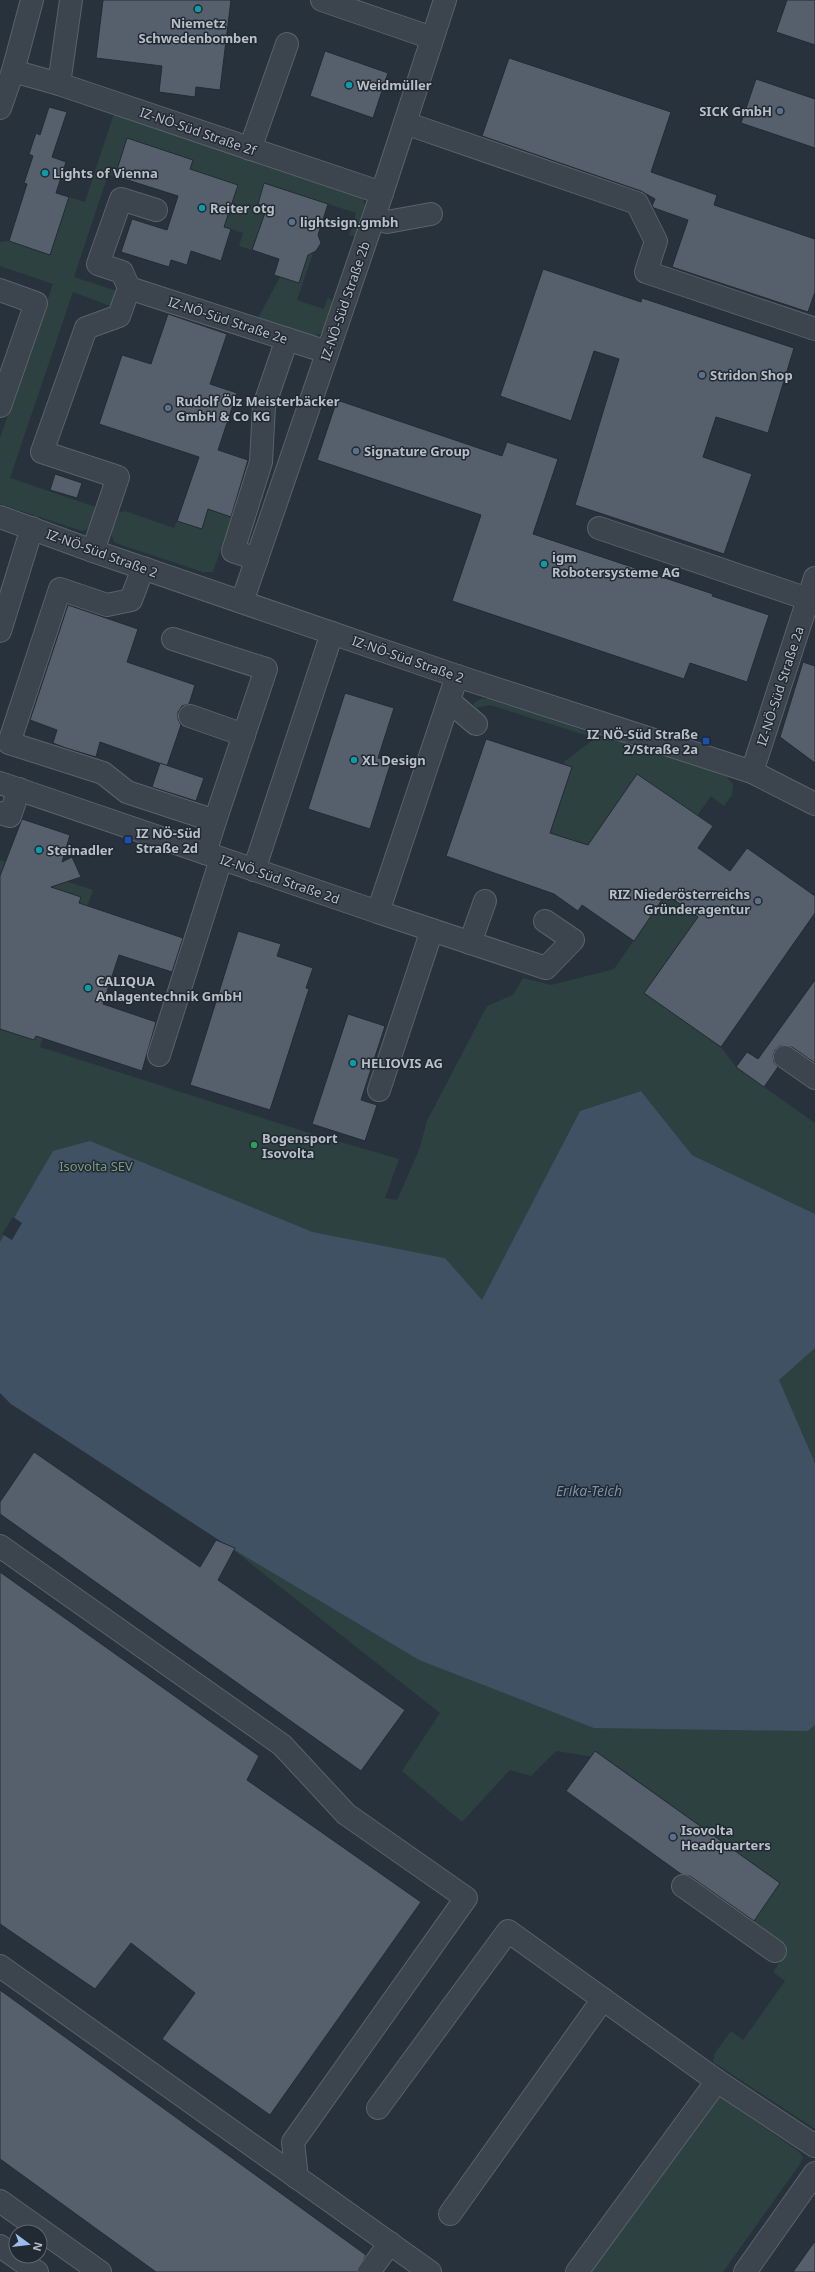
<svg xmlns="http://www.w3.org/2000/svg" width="815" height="2272" viewBox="0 0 815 2272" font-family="'Noto Sans',sans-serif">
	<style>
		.green { fill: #2d4140 }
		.water { fill: #405163 }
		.pier { fill: #28323c }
		.building { fill: #56606c; stroke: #232b34 }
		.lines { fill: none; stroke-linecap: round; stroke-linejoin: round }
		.minor-casing { stroke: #5a626b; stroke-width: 24 }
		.minor { stroke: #3c444d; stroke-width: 22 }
		.culture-dot { fill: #0f9aa8; stroke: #212932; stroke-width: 1.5 }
		.service-dot { fill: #5c6f8a; stroke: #212932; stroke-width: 1.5 }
		.transit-dot { fill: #1a4fb4; stroke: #212932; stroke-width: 1.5 }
		.leisure-dot { fill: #2e9e5b; stroke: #212932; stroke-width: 1.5 }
		.labels { text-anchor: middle; stroke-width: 3; stroke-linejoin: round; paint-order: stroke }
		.poi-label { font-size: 13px; font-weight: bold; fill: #b8bfc8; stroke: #212932; text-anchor: start }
		.street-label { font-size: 13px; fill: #b8bfc8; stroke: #212932 }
		.park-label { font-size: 13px; fill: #799a7f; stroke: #212932 }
		.water-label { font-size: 14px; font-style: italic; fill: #7d91a7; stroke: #212932 }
	</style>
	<rect width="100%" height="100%" fill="#28323c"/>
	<g class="green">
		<path d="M114,113L360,196C370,206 366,226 356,236H349L356,213L264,183L267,207L252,250L239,246L243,233L224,227L237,185L190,169L193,160L127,138L115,176L108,175L74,277L120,292V301L110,306L73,292L10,478L99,508L91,528L82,531L0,504V438L53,284L0,266V242L9,241L50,255L69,197L85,202Z"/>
		<path d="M309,252L313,253L297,300L324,309L328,297L335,304C331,318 329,334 313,336L258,318L280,277L299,283Z"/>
		<path d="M208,509L232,517L213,572H203L115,543C108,533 111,512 125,511L174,528L177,521L202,529Z"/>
		<polygon points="494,698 569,721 569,725 599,737 619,738 726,776 733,784 732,795 724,806 711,796 697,816 637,774 588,845 550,833 572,767 563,763 595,738 490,705 476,708 473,704 480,699"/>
		<polygon points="0,860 93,890 40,1047 303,1131 399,1159 385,1198 397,1200 419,1150 427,1121 487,1006 513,995 523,978 551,985 614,969 666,894 698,917 644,993 721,1047 736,1067 815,1123 815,1214 692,1155 641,1091 580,1111 482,1301 445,1258 313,1232 195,1184 0,1345"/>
		<polygon points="815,1348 815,1463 778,1380"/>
		<polygon points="231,1548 419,1660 808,1731 815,1725 815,2129 713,2062 715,2053 731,2031 743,2040 785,1981 773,1972 787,1952 751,1924 780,1883 607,1759 556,1751 531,1776 510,1770 462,1822 402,1771 440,1713"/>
		<polygon points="721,2097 798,2151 803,2157 800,2164 723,2272 586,2272 707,2103"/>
	</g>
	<polygon class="water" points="641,1091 692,1155 815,1214 815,1348 779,1380 815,1463 815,1725 808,1731 594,1728 419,1660 231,1548 11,1404 0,1393 0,1242 53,1151 90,1141 313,1232 445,1258 482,1300 580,1111"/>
	<polygon class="pier" points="13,1217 22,1223 12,1240 2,1234"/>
	<g class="building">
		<polygon points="103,0 231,0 220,90 196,87 195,97 159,92 162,66 96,58"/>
		<polygon points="787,0 815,0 815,45 776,32"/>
		<polygon points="325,51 388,73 373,118 310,96"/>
		<polygon points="509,58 671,112 651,172 717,195 714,205 815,239 815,292 808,312 672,267 688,220 654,208 652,206 655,199 641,191 482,136"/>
		<polygon points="756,79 815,99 815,148 741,123"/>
		<polygon points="49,107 67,112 52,157 66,162 56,193 69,197 50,255 9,241 27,184 24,183 33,156 29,154 36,133 40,135"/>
		<polygon points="127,138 193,160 190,169 238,185 224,227 231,229 221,261 191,251 187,265 171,260 169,267 121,252 132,219 167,230 178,196 115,176"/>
		<polygon points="264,183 328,204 318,235 321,243 316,251 308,255 299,283 274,275 279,259 252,250 267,207 258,204"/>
		<polygon points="543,269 641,302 642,298 794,348 768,433 716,417 703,457 752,474 724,554 575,505 619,359 594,351 571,421 500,396"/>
		<polygon points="168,314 227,334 210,384 237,393 218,450 248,460 231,517 208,509 202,529 177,521 199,457 99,424 122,355 151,364"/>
		<polygon points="337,400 502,456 507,442 558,459 533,534 713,594 712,596 769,615 747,682 690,663 684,679 452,601 481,515 317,460"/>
		<polygon points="55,474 82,483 77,498 50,490"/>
		<polygon points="68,605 138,629 127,662 195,685 189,704 182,706 178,712 178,719 181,725 167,766 100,742 96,757 66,748 53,743 57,730 30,720"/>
		<polygon points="803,662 815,666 815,763 780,737"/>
		<polygon points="345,693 394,708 378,758 391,762 370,829 308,809"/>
		<polygon points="486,739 572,767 550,833 588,845 637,774 713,826 698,848 730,871 747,848 815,896 815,913 721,1047 644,993 698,917 666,894 634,941 582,905 578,911 554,894 446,856"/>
		<polygon points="160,763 204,778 196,801 152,787"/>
		<polygon points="22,819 70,835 62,862 72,857 81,877 51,887 81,897 79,903 183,938 172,972 119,955 103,1004 156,1022 142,1071 36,1036 34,1040 0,1029 0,876"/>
		<polygon points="238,931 281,944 277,956 313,968 306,988 309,989 270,1110 190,1085"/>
		<polygon points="815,980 815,1063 792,1047 780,1046 775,1050 773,1056 774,1062 778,1067 764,1087 736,1067 747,1052 758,1059"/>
		<polygon points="348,1014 385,1026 361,1100 377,1105 365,1141 312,1124"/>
		<polygon points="34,1452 200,1567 216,1540 235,1548 218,1580 405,1710 361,1771 0,1514 0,1502"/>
		<polygon points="0,1572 259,1756 247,1780 421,1902 270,2115 162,2039 195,1993 131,1943 95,1989 0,1924"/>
		<polygon points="595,1751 780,1883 754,1921 690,1876 681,1874 566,1791"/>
		<polygon points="0,1990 366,2255 357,2272 156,2272 0,2159"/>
		<polygon points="815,2241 815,2272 793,2272"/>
	</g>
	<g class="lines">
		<g class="minor-casing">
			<g id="minor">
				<polyline points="322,0 432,38"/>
				<polyline points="13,71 59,84 382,193"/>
				<polyline points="59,84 71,0"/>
				<polyline points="0,108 13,71 32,0"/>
				<polyline points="405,123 637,203 656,241 646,272 815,329"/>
				<polyline points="250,149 287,44"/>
				<polyline points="374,217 387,222 431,214"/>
				<polyline points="129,288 327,352"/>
				<polyline points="0,290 36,303 0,406"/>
				<polyline points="0,517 93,551 457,676 752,772 815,804"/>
				<polyline points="599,528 808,599"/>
				<polyline points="93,551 118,477 42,452 86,328 119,316 129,288 122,272 98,264 121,199 156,210"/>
				<polyline points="257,559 233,551 261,462 264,406 287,339"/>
				<polyline points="143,568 131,600 107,605 60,589 9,743 103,773 127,792 215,821 205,853"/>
				<polyline points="242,602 382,193 445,0"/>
				<polyline points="0,631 32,528"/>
				<polyline points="173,639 266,669 215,821"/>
				<polyline points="449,701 476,724"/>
				<polyline points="190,716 244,735"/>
				<polyline points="752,772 815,578"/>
				<polyline points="0,783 378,912 457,676"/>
				<polyline points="0,813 10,816 19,789"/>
				<polyline points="254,870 332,633"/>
				<polyline points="378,912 546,968 573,940 545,921"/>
				<polyline points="470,943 485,901"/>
				<polyline points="159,1055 221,859"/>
				<polyline points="785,1057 815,1078"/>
				<polyline points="379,1090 432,930"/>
				<polyline points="0,1546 282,1745 346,1814 466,1898 293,2142 297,2178"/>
				<polyline points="683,1886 775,1951"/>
				<polyline points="0,1966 430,2272"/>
				<polyline points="378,2108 508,1931 717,2081 815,2146"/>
				<polyline points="0,2201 100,2272"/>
				<polyline points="450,2214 603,1999"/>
				<polyline points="0,2246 37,2272"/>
				<polyline points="369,2272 390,2243"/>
				<polyline points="577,2272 717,2081"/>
				<polyline points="745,2272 815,2173"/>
			</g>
		</g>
		<use href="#minor" class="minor"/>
	</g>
	<g class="culture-dot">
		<circle cx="198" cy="9" r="4"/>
		<circle cx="349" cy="85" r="4"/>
		<circle cx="45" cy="173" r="4"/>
		<circle cx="202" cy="208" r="4"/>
		<circle cx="544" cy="564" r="4"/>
		<circle cx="354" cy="760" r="4"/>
		<circle cx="39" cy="850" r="4"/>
		<circle cx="88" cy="988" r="4"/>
		<circle cx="353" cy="1063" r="4"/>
	</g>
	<g class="service-dot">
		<circle cx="780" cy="111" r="4"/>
		<circle cx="292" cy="222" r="4"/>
		<circle cx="702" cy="375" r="4"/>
		<circle cx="168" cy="408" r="4"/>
		<circle cx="356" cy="451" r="4"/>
		<circle cx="758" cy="901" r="4"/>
		<circle cx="673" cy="1837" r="4"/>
	</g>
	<g class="transit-dot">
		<rect x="702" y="737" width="8" height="8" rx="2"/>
		<rect x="124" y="836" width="8" height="8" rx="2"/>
	</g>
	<circle class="leisure-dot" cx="254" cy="1145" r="4"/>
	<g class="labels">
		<g class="poi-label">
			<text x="198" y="28" text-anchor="middle">Niemetz<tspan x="198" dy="15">Schwedenbomben</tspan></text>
			<text x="357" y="90">Weidmüller</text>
			<text x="772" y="116" text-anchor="end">SICK GmbH</text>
			<text x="53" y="178">Lights of Vienna</text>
			<text x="210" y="213">Reiter otg</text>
			<text x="300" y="227">lightsign.gmbh</text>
			<text x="710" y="380">Stridon Shop</text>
			<text x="176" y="406">Rudolf Ölz Meisterbäcker<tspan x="176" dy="15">GmbH &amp; Co KG</tspan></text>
			<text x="364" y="456">Signature Group</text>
			<text x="552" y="562">igm<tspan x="552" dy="15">Robotersysteme AG</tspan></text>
			<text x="698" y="739" text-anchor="end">IZ NÖ-Süd Straße<tspan x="698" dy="15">2/Straße 2a</tspan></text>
			<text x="362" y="765">XL Design</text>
			<text x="136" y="838">IZ NÖ-Süd<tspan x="136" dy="15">Straße 2d</tspan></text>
			<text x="47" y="855">Steinadler</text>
			<text x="750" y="899" text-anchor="end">RIZ Niederösterreichs<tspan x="750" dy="15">Gründeragentur</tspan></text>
			<text x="96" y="986">CALIQUA<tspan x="96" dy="15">Anlagentechnik GmbH</tspan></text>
			<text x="361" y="1068">HELIOVIS AG</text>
			<text x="262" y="1143">Bogensport<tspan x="262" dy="15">Isovolta</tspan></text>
			<text x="681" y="1835">Isovolta<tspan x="681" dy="15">Headquarters</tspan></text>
		</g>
		<g class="street-label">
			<text transform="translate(198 131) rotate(19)" y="5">IZ-NÖ-Süd Straße 2f</text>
			<text transform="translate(345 301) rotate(-71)" y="5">IZ-NÖ-Süd Straße 2b</text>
			<text transform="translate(228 320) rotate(18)" y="5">IZ-NÖ-Süd Straße 2e</text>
			<text transform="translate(102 553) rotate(20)" y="5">IZ-NÖ-Süd Straße 2</text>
			<text transform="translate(408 659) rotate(19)" y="5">IZ-NÖ-Süd Straße 2</text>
			<text transform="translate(780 686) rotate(-72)" y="5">IZ-NÖ-Süd Straße 2a</text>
			<text transform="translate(280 879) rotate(19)" y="5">IZ-NÖ-Süd Straße 2d</text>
		</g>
		<g class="park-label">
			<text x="96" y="1171">Isovolta SEV</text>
		</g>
		<g class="water-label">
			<text x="589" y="1496">Erika-Teich</text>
		</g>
	</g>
	<g transform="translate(28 2244) rotate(105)"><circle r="19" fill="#212932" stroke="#5d656e"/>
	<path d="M0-3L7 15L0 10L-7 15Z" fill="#9abeeb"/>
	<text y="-6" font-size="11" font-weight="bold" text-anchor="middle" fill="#b8bfc8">N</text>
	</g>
</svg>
